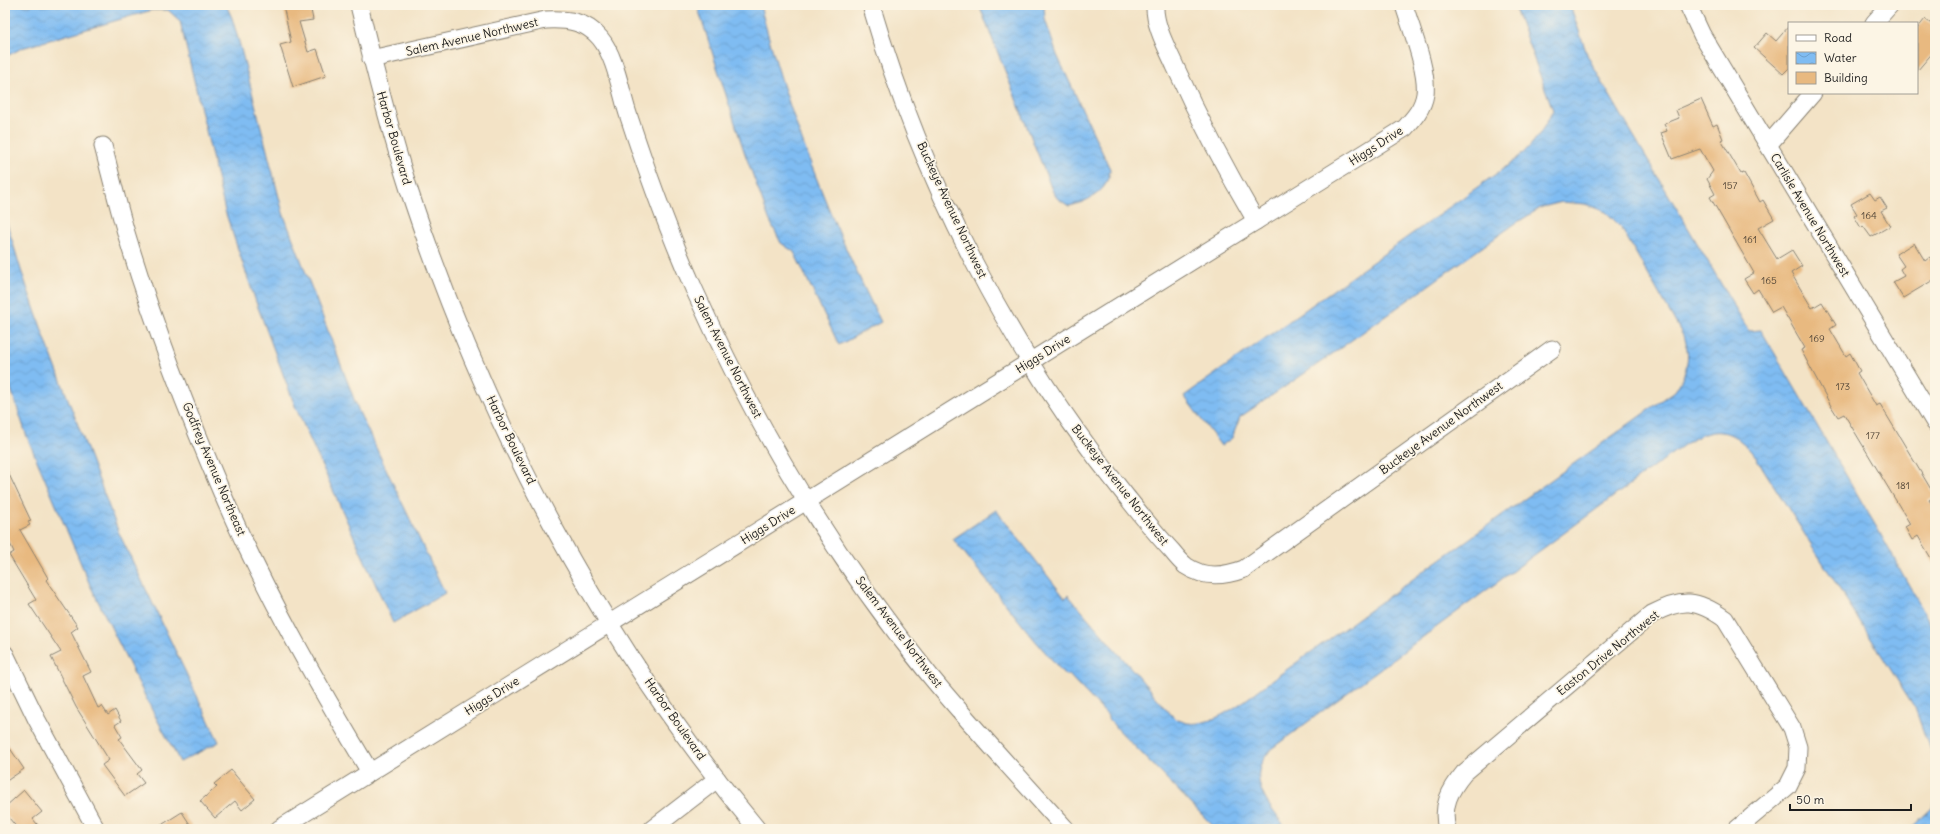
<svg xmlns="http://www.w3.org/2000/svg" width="1940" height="834" viewBox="0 0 1940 834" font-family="Delius,sans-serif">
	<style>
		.water { fill: url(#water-waves); stroke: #4e6c87 }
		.building { fill: #e8b980 }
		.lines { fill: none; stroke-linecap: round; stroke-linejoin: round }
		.minor-casing { stroke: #888071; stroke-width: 19 }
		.minor { stroke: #fff; stroke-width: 17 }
		.labels { text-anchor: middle; stroke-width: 3.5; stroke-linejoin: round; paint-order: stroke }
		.number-label { font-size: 10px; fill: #4f4335 }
		.street-label { font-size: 12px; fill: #1c1c1c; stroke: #fcf5e5 }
	</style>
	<defs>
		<pattern id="water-waves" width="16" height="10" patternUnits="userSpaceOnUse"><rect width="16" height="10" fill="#7fbcf2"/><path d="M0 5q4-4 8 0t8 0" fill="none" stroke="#6da1cf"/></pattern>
	</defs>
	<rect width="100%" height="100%" fill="#fcf5e5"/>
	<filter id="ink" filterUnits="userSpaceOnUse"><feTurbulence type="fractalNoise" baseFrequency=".025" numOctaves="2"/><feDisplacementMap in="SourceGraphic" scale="8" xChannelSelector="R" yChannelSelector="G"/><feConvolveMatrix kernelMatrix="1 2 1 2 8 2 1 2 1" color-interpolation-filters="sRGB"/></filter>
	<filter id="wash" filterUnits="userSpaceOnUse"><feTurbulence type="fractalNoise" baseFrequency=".012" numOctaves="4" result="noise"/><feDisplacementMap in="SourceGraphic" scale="16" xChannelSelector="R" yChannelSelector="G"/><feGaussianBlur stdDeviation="0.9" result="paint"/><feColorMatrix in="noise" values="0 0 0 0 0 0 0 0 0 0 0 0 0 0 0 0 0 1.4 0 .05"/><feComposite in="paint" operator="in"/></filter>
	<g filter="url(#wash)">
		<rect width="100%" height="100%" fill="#f3e3c6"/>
		<g class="water">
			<polygon points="5,5 226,5 232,18 241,49 283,213 359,412 445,593 393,623 295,406 256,302 225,211 180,21 168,10 152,10 22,48 5,57"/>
			<path d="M697,5H760C788,114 830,221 881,322L839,345L794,252L781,243L769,219L744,151Z"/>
			<path d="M979,5H1044L1045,19L1057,55L1110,169C1110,190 1088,202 1069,206L1057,198L1052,190Z"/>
			<path d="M1514,5H1570L1588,57L1606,89L1749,331L1761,330L1877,528L1935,632V764L1915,708L1757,459C1720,408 1694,439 1655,466L1271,749C1268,753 1264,758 1262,762C1250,786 1273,811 1287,829H1216L1108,719V716L1069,675H1065L1033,638L953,539L996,510L1065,598L1068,595L1175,719C1179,720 1183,722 1187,723C1216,728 1252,694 1275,678L1675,391C1686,374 1691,360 1685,339L1621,227L1606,212L1585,204L1562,202L1542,207L1516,223L1311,369L1240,417L1232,438L1221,446L1184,396L1510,164C1530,149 1542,133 1553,110Z"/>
			<polygon points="5,217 21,270 44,336 119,533 219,742 180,762 152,710 90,585 27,437 5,371"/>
			<polygon points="1935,798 1935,829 1910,829 1934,806"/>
		</g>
		<g id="blocks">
			<g class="building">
				<polygon points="283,5 310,5 313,20 299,22 308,52 317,49 326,76 293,87 280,45 291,42"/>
				<polygon points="1925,19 1935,27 1935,50 1917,71 1917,29"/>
				<polygon points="1789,26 1789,68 1783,74 1754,48 1767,33 1776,41"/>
				<polygon points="1701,99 1713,126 1717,124 1723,139 1721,140 1741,174 1744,173 1760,202 1763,200 1774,219 1758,228 1777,259 1792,250 1802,266 1791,273 1812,308 1822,302 1836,325 1830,329 1846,356 1850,353 1860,371 1857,373 1876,406 1880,404 1935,496 1929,500 1935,509 1935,565 1918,536 1912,540 1905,527 1910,524 1844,414 1838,417 1831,406 1801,350 1805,348 1781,307 1772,312 1758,289 1753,293 1744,279 1754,273 1710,197 1715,194 1707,179 1713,171 1700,149 1672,159 1661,133 1667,131 1664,124 1679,118 1676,110"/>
				<polygon points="1870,193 1875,200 1880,197 1887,208 1881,211 1890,226 1871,237 1863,226 1861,228 1854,216 1857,214 1851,204"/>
				<polygon points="1914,243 1925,261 1930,257 1935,266 1935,279 1903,298 1893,282 1904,276 1900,269 1904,266 1896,254"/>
				<polygon points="5,466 31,521 28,522 30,525 20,530 48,578 46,580 78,627 71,632 91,672 83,676 98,708 102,706 108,715 115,710 121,721 115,725 122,737 119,739 142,770 137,774 144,783 125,796 102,765 109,760 76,707 51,657 61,652 29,604 36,600 9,555 14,552 5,533"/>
				<polygon points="5,741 24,769 5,782"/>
				<polygon points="231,770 255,799 242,810 235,801 215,818 200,801 217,787 214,784"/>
				<polygon points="24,790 42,812 33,819 41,829 18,829 5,813 5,807"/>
				<polygon points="182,812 193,829 155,829"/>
			</g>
		</g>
	</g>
	<g filter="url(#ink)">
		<use href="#blocks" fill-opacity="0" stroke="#888071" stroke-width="1"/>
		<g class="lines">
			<g class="minor-casing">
				<g id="minor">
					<path d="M359,5C374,68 390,131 410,193C486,423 602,643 757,829"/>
					<path d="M871,5C923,182 1010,353 1126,496C1141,515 1155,533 1172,551C1176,556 1181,562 1186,566C1205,579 1225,576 1244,569L1552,349"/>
					<path d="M1155,5C1154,25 1167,48 1175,66C1199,119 1226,170 1256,221L1405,128C1414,118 1423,108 1425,94C1428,70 1411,29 1404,5"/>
					<polyline points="1688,5 1702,35 1935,423"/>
					<polyline points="1874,23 1890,5"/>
					<path d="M371,59L546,20C567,19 586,21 600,38C616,57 621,94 629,117C648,175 669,233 694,289C756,427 835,559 931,677C974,729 1021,779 1066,829"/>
					<polyline points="1768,145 1813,93"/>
					<path d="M103,146C111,176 118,206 127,236C153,323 186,409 222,493C264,590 316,682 370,772"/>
					<polyline points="5,654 37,720 96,829"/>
					<polyline points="279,829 1256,221"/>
					<polyline points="652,829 717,779"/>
					<path d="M1447,829C1441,806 1450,790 1464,773L1652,614C1682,598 1697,599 1725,619L1792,728L1798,747L1797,768L1788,786L1737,829"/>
				</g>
			</g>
			<use href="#minor" class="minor"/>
		</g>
	</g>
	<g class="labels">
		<g class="number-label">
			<text x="1730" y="189">157</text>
			<text x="1869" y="219">164</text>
			<text x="1750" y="243">161</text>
			<text x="1769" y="284">165</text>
			<text x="1817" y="342">169</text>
			<text x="1843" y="390">173</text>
			<text x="1873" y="439">177</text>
			<text x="1903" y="489">181</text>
		</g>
		<g class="street-label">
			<text transform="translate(472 37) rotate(-13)" y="4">Salem Avenue Northwest</text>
			<text transform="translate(394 138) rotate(74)" y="4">Harbor Boulevard</text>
			<text transform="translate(1376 146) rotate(-33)" y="4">Higgs Drive</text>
			<text transform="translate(952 210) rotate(65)" y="4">Buckeye Avenue Northwest</text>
			<text transform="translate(1810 215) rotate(59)" y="4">Carlisle Avenue Northwest</text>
			<text transform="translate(1043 354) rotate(-32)" y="4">Higgs Drive</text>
			<text transform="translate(728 357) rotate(63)" y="4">Salem Avenue Northwest</text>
			<text transform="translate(1441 428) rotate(-36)" y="4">Buckeye Avenue Northwest</text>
			<text transform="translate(511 440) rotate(64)" y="4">Harbor Boulevard</text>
			<text transform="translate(214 469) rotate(67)" y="4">Godfrey Avenue Northeast</text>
			<text transform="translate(1120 485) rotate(52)" y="4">Buckeye Avenue Northwest</text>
			<text transform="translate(768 525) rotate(-32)" y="4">Higgs Drive</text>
			<text transform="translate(899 632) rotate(53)" y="4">Salem Avenue Northwest</text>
			<text transform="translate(1608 653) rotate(-39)" y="4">Easton Drive Northwest</text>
			<text transform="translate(492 696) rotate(-32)" y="4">Higgs Drive</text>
			<text transform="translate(675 719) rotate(55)" y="4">Harbor Boulevard</text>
		</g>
	</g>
	<rect width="1940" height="834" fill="none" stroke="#fcf5e5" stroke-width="20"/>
	<rect x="1788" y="22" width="130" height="72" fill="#fcf5e5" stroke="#a29e95"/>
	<rect x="1796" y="35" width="20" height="6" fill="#ffffff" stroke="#a29e95"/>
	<text x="1824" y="42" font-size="12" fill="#1c1c1c">Road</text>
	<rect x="1796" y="52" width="20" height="12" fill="url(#water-waves)" stroke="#a29e95"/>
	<text x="1824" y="62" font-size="12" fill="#1c1c1c">Water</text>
	<rect x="1796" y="72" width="20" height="12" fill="#e8b980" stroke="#a29e95"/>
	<text x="1824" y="82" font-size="12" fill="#1c1c1c">Building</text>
	<path d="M1790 804v6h121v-6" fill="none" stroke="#1c1c1c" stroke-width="2"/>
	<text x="1796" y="804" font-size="12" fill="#1c1c1c" stroke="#fcf5e5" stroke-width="3" paint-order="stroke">50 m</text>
</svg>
